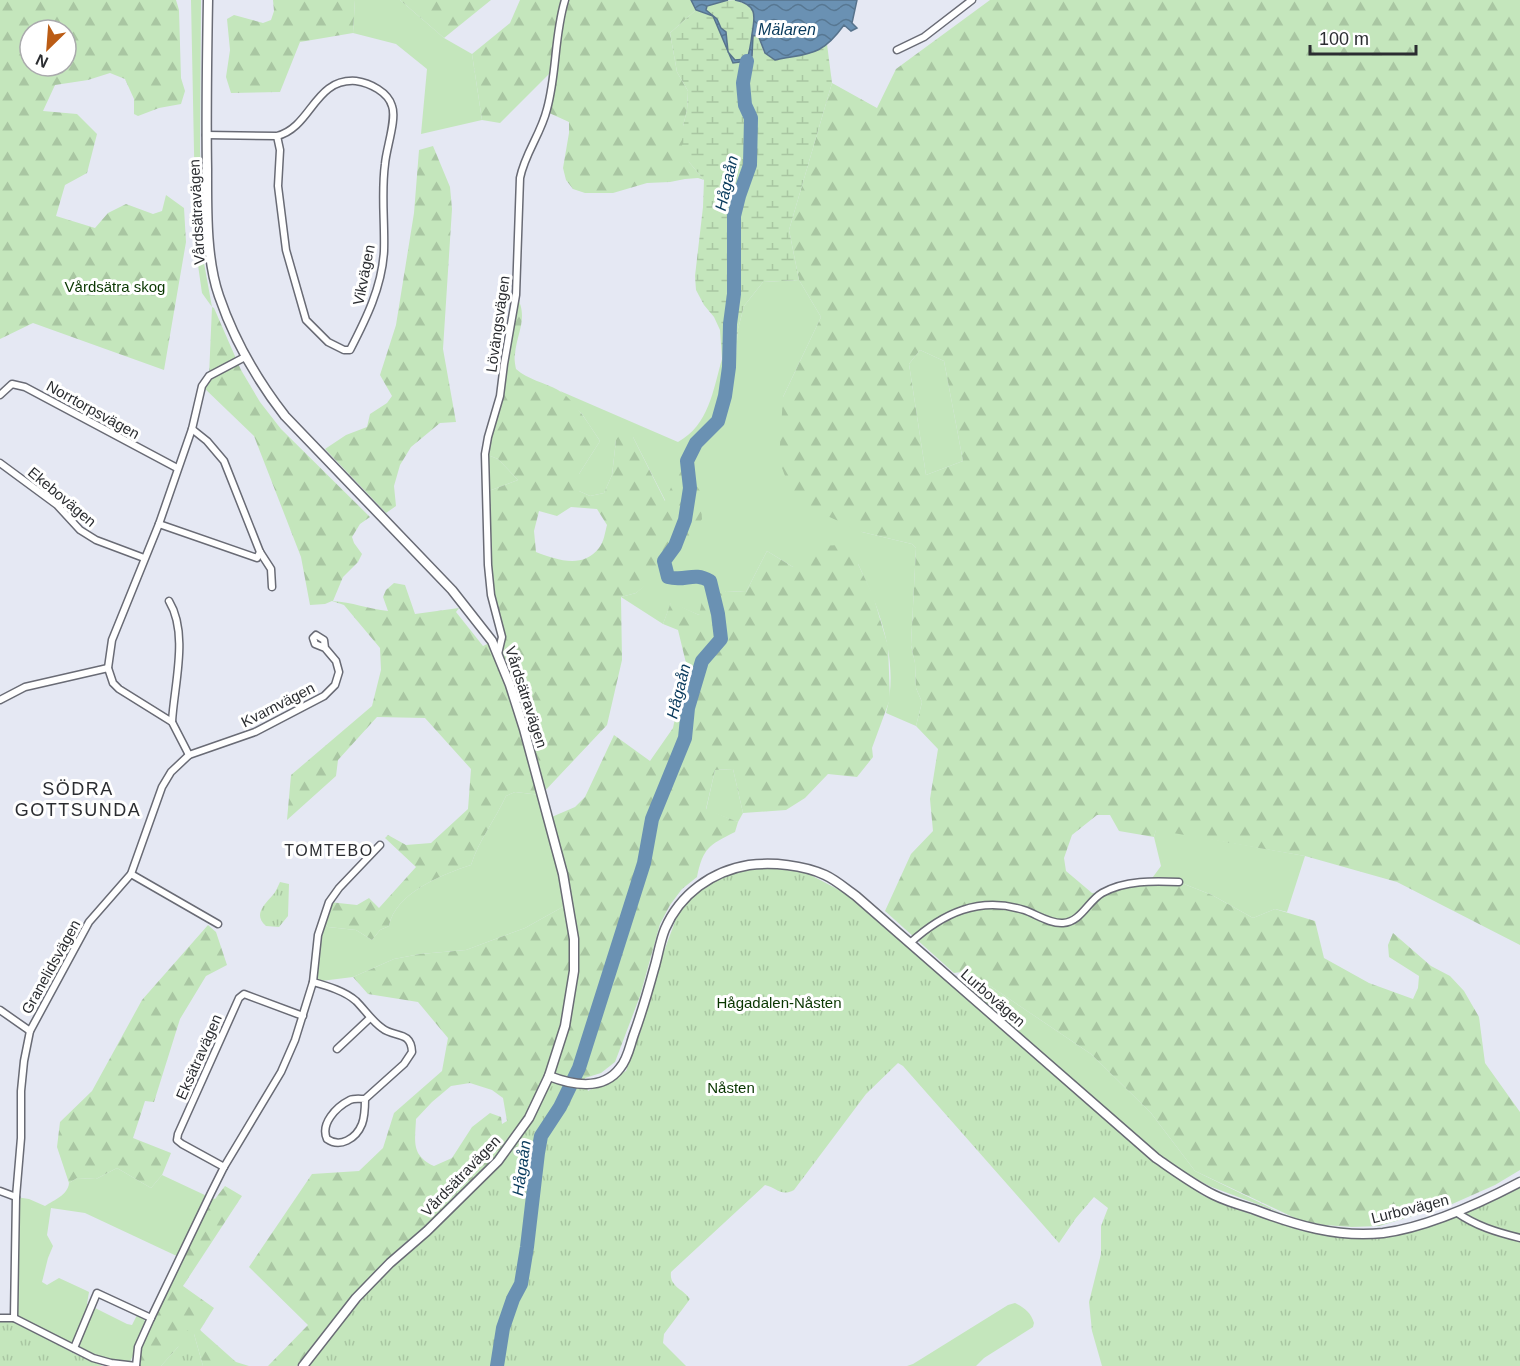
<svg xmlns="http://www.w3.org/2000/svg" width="1520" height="1366" viewBox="0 0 1520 1366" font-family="Helvetica,sans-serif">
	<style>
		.green { fill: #c4e6bc }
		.forest { fill: url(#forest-firs); fill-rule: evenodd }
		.wetland { fill: url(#wetland-marsh) }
		.park { fill: url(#park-tufts) }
		.water { fill: url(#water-waves); stroke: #57738c; stroke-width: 1.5 }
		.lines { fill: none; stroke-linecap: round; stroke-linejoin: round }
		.river { stroke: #6a91b3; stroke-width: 14 }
		.street-casing { stroke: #696b75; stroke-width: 9 }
		.secondary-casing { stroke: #696b75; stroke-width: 11 }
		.street { stroke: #fff; stroke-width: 6 }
		.secondary { stroke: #fff; stroke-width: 8 }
		.labels { text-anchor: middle; stroke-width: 6; stroke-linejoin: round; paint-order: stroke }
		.street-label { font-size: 15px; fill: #2b2d31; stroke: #fff }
		.park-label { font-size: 15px; fill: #093600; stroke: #fff }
		.water-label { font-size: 16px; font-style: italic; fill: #0a3b5d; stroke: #fff }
		.neighbourhood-label { font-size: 16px; letter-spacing: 1.5px; fill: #2b2d31; stroke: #fff }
		.quarter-label { font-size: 18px; letter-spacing: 1.5px; fill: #2b2d31; stroke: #fff }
	</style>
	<defs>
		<pattern id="forest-firs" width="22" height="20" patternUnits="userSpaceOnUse" patternTransform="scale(1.5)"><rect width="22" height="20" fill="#c4e6bc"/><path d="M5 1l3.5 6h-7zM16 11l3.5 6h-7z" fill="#a9c6a2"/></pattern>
		<pattern id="wetland-marsh" width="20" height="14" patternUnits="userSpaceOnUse" patternTransform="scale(1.5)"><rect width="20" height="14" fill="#c4e6bc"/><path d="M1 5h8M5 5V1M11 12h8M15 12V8" fill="none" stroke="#a9c6a2"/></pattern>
		<pattern id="park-tufts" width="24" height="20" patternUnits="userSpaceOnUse" patternTransform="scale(1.5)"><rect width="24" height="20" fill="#c4e6bc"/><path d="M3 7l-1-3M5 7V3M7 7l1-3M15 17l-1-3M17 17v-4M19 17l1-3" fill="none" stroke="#a9c6a2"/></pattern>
		<pattern id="water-waves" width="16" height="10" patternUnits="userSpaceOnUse" patternTransform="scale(1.5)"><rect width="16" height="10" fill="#6a91b3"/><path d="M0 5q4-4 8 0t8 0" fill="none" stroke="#577792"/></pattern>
	</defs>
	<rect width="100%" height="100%" fill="#e5e8f3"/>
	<g class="green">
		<polygon points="191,0 201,0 200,150 204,263 212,307 202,293 196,251"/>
		<polygon points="355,0 400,0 444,38 472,54 482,120 421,134 427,69 396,44 353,33"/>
		<path d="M799,280L821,317L783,397L862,532L912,544L916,548L911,645L915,663L916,688L922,702L916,726L886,713C900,663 880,609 858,564L793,567L767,551L746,592L726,591L699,615L671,603L663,624L621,597L636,593L654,577L666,502L633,437L616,440L612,475L604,493L590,496L579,491V474L600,441L582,414L560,391L678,442C709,425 713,390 722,359L729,367L735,366L738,329L744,306L763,282Z"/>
		<polygon points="920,350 944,361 963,461 926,475 909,364"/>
		<polygon points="485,454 498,459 518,480 486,492"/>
		<polygon points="733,769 743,813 738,822 706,810 715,770"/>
		<path d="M515,792L541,795L568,904L525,928L466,950L420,954L394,959L353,977L313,982L322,920L328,927L356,930L372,940L380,930L389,926C395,893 443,874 471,865C479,840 495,820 506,796Z"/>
		<polygon points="1156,829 1305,856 1287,912 1275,909 1253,918 1212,895 1179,882 1150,881 1161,866 1154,837"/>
		<polygon points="968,971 1091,1054 1151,1113 1195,1171 1281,1213 1209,1186 1180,1170 1150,1148 946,985"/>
		<path d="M117,1168L151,1188L162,1175L209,1197L181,1258L85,1213L51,1208L47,1235L53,1246L48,1258L42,1282L47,1285L59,1278L85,1290L89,1292L87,1304L127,1324L132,1325L137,1315L144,1319L145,1322C139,1337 136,1352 128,1365L93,1358L14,1318L16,1197L29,1199L45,1206C54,1200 68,1195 69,1183L77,1178L96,1179Z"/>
		<path d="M1015,1303C1025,1308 1031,1313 1034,1323L1033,1327L984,1358L976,1366H907L913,1364L1008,1305Z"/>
	</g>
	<g class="forest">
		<path d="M0,0H176L179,10L181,78L185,91L181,104L159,108L138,116L134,114V99L125,79L110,73L88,80L55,85L43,111L77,114L97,134L87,173L65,185L56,216L95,228L108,213L126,204L153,214L162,211L166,195L184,208L186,242L164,370L33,323L0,339ZM30,30H66V66H30Z"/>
		<polygon points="273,0 355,0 353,33 300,42 280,92 231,93 226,77 230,50 227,19 234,15 263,23 271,20 274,11"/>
		<polygon points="400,0 491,0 444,38"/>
		<polygon points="520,0 691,0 696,10 670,33 677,72 688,91 687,110 683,126 689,162 704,180 698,178 685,179 670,182 647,183 613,193 585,193 573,189 566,180 563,168 569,133 569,122 547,112 554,69 500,123 482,120 472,54 510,23"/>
		<path d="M990,0H1520V945L1397,882L1305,856L1156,830L1154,837L1119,831L1110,815H1097L1072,835L1064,858L1066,871L1092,893L1103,892L1126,885L1179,882L1212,895L1253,918L1275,909L1315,921L1324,958L1369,983L1413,999L1418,988L1419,976L1389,957L1388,945L1393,933L1431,966L1450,976L1464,991L1479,1017L1485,1063L1520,1112V1170L1495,1185L1450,1205L1379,1226L1352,1227L1324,1225L1299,1220L1195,1171L1151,1113L1091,1054L968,971L954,973L885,911L911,854L933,831L930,799L938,749L916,726L922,702L916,688L915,663L911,645L916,548L912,544L862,532L810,508L790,489L779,460L783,397L821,317L799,280L789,230L832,83L877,108L896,69ZM920,350L944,361L963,461L926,475L909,364Z"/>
		<polygon points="433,146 450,187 452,209 443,349 456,422 440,423 411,447 400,465 394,486 396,506 386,513 325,449 346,435 367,427 370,414 387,403 392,396 380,375 396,325 414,213 419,150"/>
		<path d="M516,295C529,317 517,332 515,354C514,358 515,364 516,369C528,380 544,382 558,390C574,399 590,426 600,441L579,474V491L590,496L604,493L612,475L616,440L621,432L633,437L665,501L682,463L700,491L702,519L675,562L636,593L621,597L622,660L607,725L541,795L515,792L506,796C495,820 479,840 471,865C443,874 395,893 389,926L380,930L372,940L356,930L328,927L322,920L329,902L357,905L369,898L379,908L416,867L385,838L388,835L406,845L431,843L468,809L471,769L425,718L377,717L338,760L336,776L287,820L291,775L372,706L381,670L380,648L344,605L332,601L325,604L310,605L301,557L254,436L202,386L209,376L212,307L214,308L241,370L260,402L281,429L370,517L360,524L352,537L354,543L362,554L358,562L343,577L333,601C351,602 369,609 388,611L383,597L386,590L394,583L405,585L415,614L459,608L456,612L483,646L502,637L491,595L486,492L518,480L498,459L485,454L500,396ZM571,507L597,509L607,525C605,532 604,542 599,548C583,569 557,560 536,552L534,531L539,511L557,516Z"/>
		<path d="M840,545L858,564L873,595L888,646L890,699L872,748L873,757L857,777L828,774L805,798L786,810L743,813L733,769L715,770L706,809L738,822L735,832C709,845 703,848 697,877L682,889L670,905L660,924L640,996L615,1062L601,1073L585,1078L588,1091L507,1294L407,1241C365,1278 331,1322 297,1366H268L308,1325L249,1267L312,1174L359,1171L383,1148L394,1113L442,1071L448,1038L418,1002L368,994L353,977L394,959L420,954L466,950L525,928L568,904L547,819L575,807L585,797L614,735L650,761L673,728L686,663L678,630L663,624L671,602L699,615L702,601L726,591L746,592L767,551L793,567L818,546ZM470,1083L492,1090L503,1098L507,1121L502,1124L501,1117L490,1113L472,1127L452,1158L434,1166C411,1155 415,1142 416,1119L432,1102L451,1086Z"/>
		<polygon points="208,925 216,932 227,965 206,976 180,1019 154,1102 145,1101 133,1138 171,1153 162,1175 151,1188 117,1168 96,1179 77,1178 69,1183 57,1147 60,1122 92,1091 142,1000"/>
		<polygon points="225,1186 242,1196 183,1286 214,1308 200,1330 236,1362 249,1366 203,1366 194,1334 178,1347 161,1366 136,1366 138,1347 209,1197 215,1199"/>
	</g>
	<polygon class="wetland" points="735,0 748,5 754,13 752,39 747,59 742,61 752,56 753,36 758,35 764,53 835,36 827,44 832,83 789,230 799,280 763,282 744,306 738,329 735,366 729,367 722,359 720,330 714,317 704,305 696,290 695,276 703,207 704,180 689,162 682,147 683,126 687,110 688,91 677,72 670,33 696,10 708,15 712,14 707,12 707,6 723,1"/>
	<g class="park">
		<path d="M750,868L801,870L845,893L1146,1153L1202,1195L1224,1205L1302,1231L1375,1239L1427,1227L1520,1185V1366H1102L1092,1331L1089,1302L1101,1254V1226L1108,1208L1094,1197L1076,1218L1059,1243L903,1066L898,1063L866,1094L794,1190C781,1197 777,1188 765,1185L671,1272C669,1287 684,1289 690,1299L664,1334L663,1343L686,1366H308L374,1284L510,1155L553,1084L588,1091L626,1071L641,1030L652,983L676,919L689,895L711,880Z"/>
		<path d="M280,882L289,884L288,916L279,927L266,926C253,915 264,905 272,896C276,892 278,886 280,882Z"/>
		<polygon points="0,1320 15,1321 77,1355 103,1366 0,1366"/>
		<polygon points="187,1330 194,1334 203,1366 161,1366 178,1347"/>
	</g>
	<path class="water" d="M691,0H728L707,6L706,10L717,19L721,28L726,32L728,52L735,60L747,59C750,50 751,43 752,34C755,16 758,5 735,0H857L852,23L857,28L851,31L844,25C821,57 809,53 775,60L765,53L758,35L753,36L752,56L747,61L733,63L713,16L696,10Z"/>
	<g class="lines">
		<path class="river" d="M497,1366L503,1328L513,1299L521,1284L527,1247L538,1153L541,1136L560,1107L579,1068L644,863L652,819L685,738L688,708L702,661L721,639L718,614L710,581C693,571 686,582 668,577L664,561L675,546L685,520L690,488L687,461L696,443L718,421L725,396L729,367L730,324L734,294V216L739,196L750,165L751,118L745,105L743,83L747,61"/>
		<g class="street-casing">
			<g id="street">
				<polyline points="897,50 924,37 972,0"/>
				<path d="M206,135L277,136C312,127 314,78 356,81C370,83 388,92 392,106C397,119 386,149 385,164C381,193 385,223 384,251C382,287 366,319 350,350H344L328,342L306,320L286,250L278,186L280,150L277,136"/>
				<polyline points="0,395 12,384 25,387 177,468"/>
				<polyline points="192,429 207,441 224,461 260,552 271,569 272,587"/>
				<polyline points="0,463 57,505 80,530 96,540 144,558"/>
				<polyline points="159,524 257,558 260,552"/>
				<path d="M169,601C189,634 174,685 172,722"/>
				<path d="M498,654L502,637L491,595L488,565L485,454L488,437L500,396L504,364L516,295L520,178C525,153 541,134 547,109C557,73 554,36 565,0"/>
				<polyline points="0,700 25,687 108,668"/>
				<polyline points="189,755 172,722 119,689 113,683 108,668 112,640 159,524 192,429 202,386 209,376 245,357"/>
				<polyline points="131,874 218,924"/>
				<path d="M910,943C943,913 979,896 1024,910C1036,914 1050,924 1063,923C1081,922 1088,901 1102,893C1125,880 1154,881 1179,882"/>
				<path d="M313,982C327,986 345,991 356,1001C365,1010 372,1021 382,1028C394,1038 411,1030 412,1052L404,1064L365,1099C360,1099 354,1098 350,1100C336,1107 320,1124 327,1139C340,1148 356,1139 362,1124C365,1116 365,1107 365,1099"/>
				<polyline points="0,1010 30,1031"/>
				<polyline points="337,1049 370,1018"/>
				<polyline points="224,1167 182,1144 177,1140 178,1134 239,998 244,994 303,1016"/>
				<polyline points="0,1191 16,1197"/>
				<path d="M1456,1212C1476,1226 1496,1232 1520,1238"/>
				<polyline points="0,1318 14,1318 93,1358 111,1363 136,1366"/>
				<polyline points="14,1318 16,1197 21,1138 21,1091 24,1061 30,1031 89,922 131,874 162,787 171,772 189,755 255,732 324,696 335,685 339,672 336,661 325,648 315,644 313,638 316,635 324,640 325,648"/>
				<polyline points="74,1348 97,1293 151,1318"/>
				<polyline points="136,1366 138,1347 151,1318 211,1193 224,1167 281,1072 295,1040 313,982 318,935 329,902 339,888 380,845"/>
			</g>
		</g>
		<g class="secondary-casing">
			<g id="secondary">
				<path d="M208,0C207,56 206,113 207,169C207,209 206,259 219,296C234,340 257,380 285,416L452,590L492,641L510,685L524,729L563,874L574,939V971L565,1026L549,1076L529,1118L498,1161L427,1231L390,1263L356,1298L303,1366"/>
				<path d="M549,1076C572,1085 603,1091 620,1068C628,1059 630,1045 634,1034C642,1012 648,991 654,969C658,956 660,941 665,929C680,894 712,871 749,865C773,862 803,865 825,875C836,880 846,889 856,896L1156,1158C1175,1171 1194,1185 1214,1195C1226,1201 1240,1205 1253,1209C1295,1225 1337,1238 1383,1233C1428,1227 1480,1203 1520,1182"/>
			</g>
		</g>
		<use href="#street" class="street"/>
		<use href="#secondary" class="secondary"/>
	</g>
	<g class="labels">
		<g class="street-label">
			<text transform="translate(197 212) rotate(-93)" y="5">Vårdsätravägen</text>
			<text transform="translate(364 275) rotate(-79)" y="5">Vikvägen</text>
			<text transform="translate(498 324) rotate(-82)" y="5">Lövängsvägen</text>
			<text transform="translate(93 410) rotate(29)" y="5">Norrtorpsvägen</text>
			<text transform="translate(62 497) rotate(40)" y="5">Ekebovägen</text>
			<text transform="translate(526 697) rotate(72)" y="5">Vårdsätravägen</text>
			<text transform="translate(278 705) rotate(-27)" y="5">Kvarnvägen</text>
			<text transform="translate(51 967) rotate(-61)" y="5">Granelidsvägen</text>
			<text transform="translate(993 998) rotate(41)" y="5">Lurbovägen</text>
			<text transform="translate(199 1057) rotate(-66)" y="5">Eksätravägen</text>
			<text transform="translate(461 1176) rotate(-46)" y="5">Vårdsätravägen</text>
			<text transform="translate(1410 1209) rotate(-14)" y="5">Lurbovägen</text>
		</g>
		<g class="park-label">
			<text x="115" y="292">Vårdsätra skog</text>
			<text x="779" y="1008">Hågadalen-Nåsten</text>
			<text x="731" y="1093">Nåsten</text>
		</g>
		<g class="water-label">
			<text x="787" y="35">Mälaren</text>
			<text transform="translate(726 183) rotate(-77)" y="6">Hågaån</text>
			<text transform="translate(678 691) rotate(-76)" y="6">Hågaån</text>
			<text transform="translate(521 1168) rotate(-82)" y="6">Hågaån</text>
		</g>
		<g class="neighbourhood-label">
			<text x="329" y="856">TOMTEBO</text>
		</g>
		<g class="quarter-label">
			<text x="78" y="795">SÖDRA<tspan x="78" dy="21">GOTTSUNDA</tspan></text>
		</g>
	</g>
	<g transform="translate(48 48) rotate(205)"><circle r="28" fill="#ffffff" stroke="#aaabad" stroke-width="1.5"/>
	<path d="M0-4.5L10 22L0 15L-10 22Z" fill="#bb5c15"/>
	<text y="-9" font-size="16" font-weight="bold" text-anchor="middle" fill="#2b2d31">N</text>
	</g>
	<path d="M1310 45v9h106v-9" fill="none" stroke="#2b2d31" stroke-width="3"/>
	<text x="1319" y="45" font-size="18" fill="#2b2d31" stroke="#ffffff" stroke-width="4.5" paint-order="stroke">100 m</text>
</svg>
